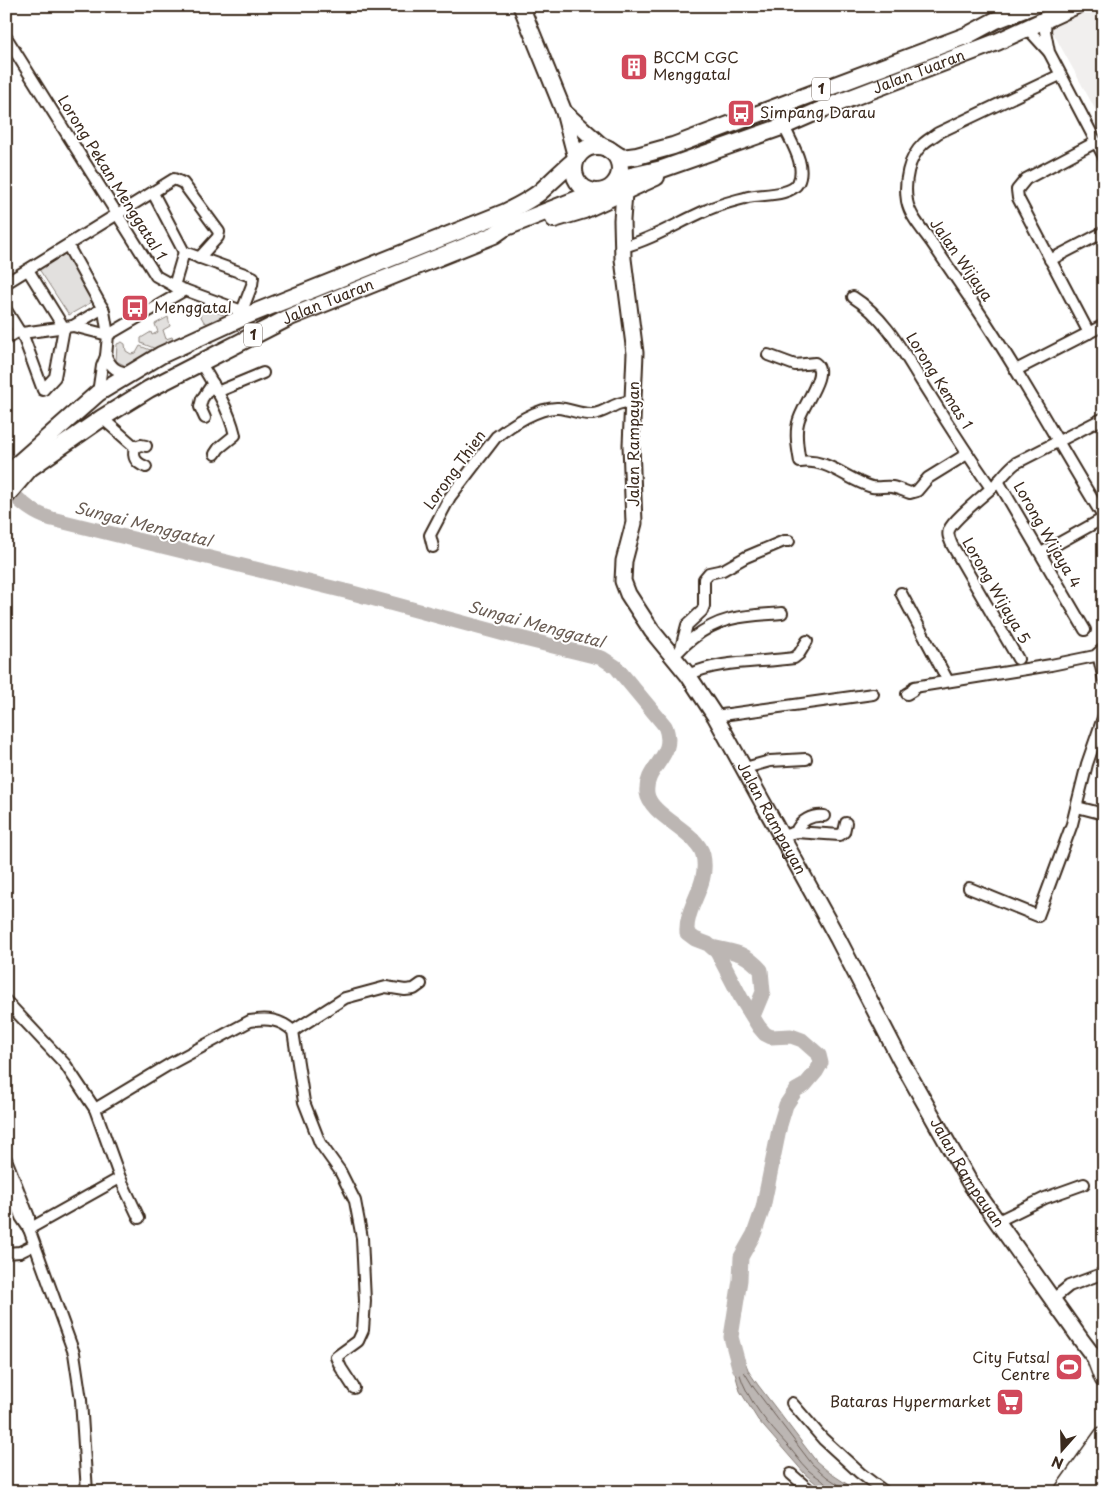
<svg xmlns="http://www.w3.org/2000/svg" width="1110" height="1498" viewBox="0 0 1110 1498" font-family="'Playpen Sans',sans-serif">
	<style>
		.built { fill: #f1efee }
		.green { fill: #e2e0de; stroke: #8e857e }
		.water { fill: #bcb6b3; stroke: #887e77 }
		.lines { fill: none; stroke-linecap: round; stroke-linejoin: round }
		.shore { stroke: #6f625a; stroke-width: 1 }
		.river { stroke: #bcb6b3; stroke-width: 15 }
		.street-casing { stroke: #3b2a1e; stroke-width: 14 }
		.secondary-casing { stroke: #3b2a1e; stroke-width: 19 }
		.primary-casing { stroke: #3b2a1e; stroke-width: 20 }
		.highway-casing { stroke: #3b2a1e; stroke-width: 22 }
		.street { stroke: #fff; stroke-width: 10 }
		.secondary { stroke: #fff; stroke-width: 15 }
		.primary { stroke: #fff; stroke-width: 16 }
		.highway { stroke: #fff; stroke-width: 19 }
		.labels { text-anchor: middle; stroke-width: 4; stroke-linejoin: round; paint-order: stroke }
		.shield { fill: #fff; stroke: #766a62; stroke-width: 1 }
		.shield-label { font-size: 14px; font-weight: bold; fill: #3b2a1e }
		.poi-label { font-size: 15px; fill: #3b2a1e; stroke: #fff; text-anchor: start }
		.street-label { font-size: 15px; fill: #3b2a1e; stroke: #fff }
		.water-label { font-size: 16px; font-style: italic; fill: #685b52; stroke: #fff }
	</style>
	<rect width="100%" height="100%" fill="#fff"/>
	<filter id="ink" filterUnits="userSpaceOnUse"><feTurbulence type="fractalNoise" baseFrequency=".02" numOctaves="2"/><feDisplacementMap in="SourceGraphic" scale="10" xChannelSelector="R" yChannelSelector="G"/><feConvolveMatrix kernelMatrix="1 2 1 2 8 2 1 2 1" color-interpolation-filters="sRGB"/></filter>
	<g filter="url(#ink)">
		<polygon class="built" points="1075,6 1104,6 1104,125 1046,20"/>
		<g class="green">
			<polygon points="61,251 67,255 94,297 92,302 69,315 37,266"/>
			<polygon points="205,308 224,315 225,316 209,324 204,322 198,311"/>
			<polygon points="168,317 170,326 163,330 166,339 172,337 174,340 156,349 141,343 141,338 151,332 152,335 158,332 155,324"/>
			<polygon points="122,342 125,344 126,351 131,354 136,353 140,346 153,351 126,366 116,361 117,344"/>
		</g>
		<polygon class="water" points="739,1346 749,1372 758,1385 816,1461 830,1473 859,1492 826,1492 805,1474 758,1420 740,1391 728,1349"/>
		<g class="lines">
			<path class="shore" d="M829,1492C828,1481 816,1477 808,1470C801,1463 795,1454 788,1446C768,1424 748,1402 739,1372L740,1370H743L754,1388L812,1464L827,1477L850,1492"/>
			<g class="river">
				<path d="M6,488C21,502 32,513 52,519L349,592L508,635L602,658L616,667L665,726C678,757 644,766 647,793C650,816 697,831 703,855C710,885 685,906 687,933L695,939L708,944L717,952L741,998L759,1027L765,1034L771,1037L791,1036L802,1040L819,1055L821,1063L816,1072L805,1085L796,1090L786,1105L780,1125L763,1208L754,1234L741,1257L740,1280L731,1337L739,1367"/>
				<path d="M712,947C735,953 744,951 761,970L763,992L753,1016"/>
			</g>
			<g class="street-casing">
				<g id="street">
					<polyline points="1046,20 1045,31 1049,52 1104,157"/>
					<polyline points="1027,28 1048,51"/>
					<polyline points="6,37 156,276 174,286 242,311 246,316"/>
					<path d="M1060,75L938,133C933,137 927,140 923,144C908,158 904,182 907,201C910,217 923,230 932,243C947,265 962,287 977,309C1023,377 1061,449 1104,518"/>
					<polyline points="153,193 184,252 253,277 252,285 242,311"/>
					<polyline points="68,246 104,311 108,335 106,356 102,366 98,393"/>
					<path d="M623,247C653,239 679,222 707,210C720,204 734,201 748,197C761,194 791,196 798,183C807,165 791,143 784,126"/>
					<polyline points="1050,260 1104,232"/>
					<polyline points="6,283 174,179 183,183 219,232 218,237 199,258"/>
					<polyline points="174,286 184,252"/>
					<path d="M853,297C888,319 906,358 928,392C948,424 969,457 991,488"/>
					<polyline points="6,310 19,331 22,333 43,390 55,377 64,328 28,270"/>
					<polyline points="73,326 108,335 185,290"/>
					<polyline points="22,333 73,326 103,308"/>
					<polyline points="1089,333 1018,198 1017,190 1026,179 1096,142"/>
					<polyline points="6,339 19,331"/>
					<path d="M768,355L795,365L815,363C830,373 800,408 798,423C795,435 798,450 800,462C828,458 847,480 872,487C879,488 885,486 892,487C898,488 904,491 910,493L917,491L928,478L967,454"/>
					<path d="M106,356C111,368 117,372 130,373"/>
					<path d="M200,362C214,385 229,409 235,435L219,448L215,454"/>
					<polyline points="1016,370 1104,325"/>
					<polyline points="217,392 263,373"/>
					<path d="M102,418L135,447C132,458 136,463 146,467"/>
					<polyline points="205,418 200,407 202,399 213,383"/>
					<polyline points="135,447 141,445 146,446"/>
					<polyline points="998,481 1085,630"/>
					<path d="M433,547L430,535L450,497L496,437C511,425 539,407 558,408C570,409 582,415 593,414C602,413 610,407 618,404C623,402 628,402 634,401"/>
					<polyline points="1041,553 1104,518"/>
					<polyline points="901,593 948,681"/>
					<polyline points="681,648 687,625 702,611 704,606 704,579 709,573 723,570 746,557 784,541 789,541"/>
					<path d="M679,651C683,646 688,642 693,638C722,615 746,616 782,613"/>
					<polyline points="1098,654 1104,680"/>
					<path d="M1018,659L952,545C950,540 947,535 949,530C953,519 987,493 997,483C1003,476 1008,469 1016,463L1104,418"/>
					<path d="M688,675C719,660 760,663 794,658L799,654L807,641"/>
					<polyline points="907,694 912,691 914,687 1051,665 1095,656 1104,648"/>
					<polyline points="715,716 873,694"/>
					<polyline points="745,768 770,761 806,759"/>
					<polyline points="1077,807 1104,814"/>
					<path d="M796,832C800,820 812,815 824,816"/>
					<polyline points="782,836 796,832 840,835 844,832 846,823"/>
					<polyline points="969,888 1038,916 1072,824 1087,764 1104,715"/>
					<polyline points="6,1001 65,1064 95,1109 120,1178 139,1218"/>
					<polyline points="293,1031 345,998 386,987 405,990 414,989 421,984"/>
					<path d="M95,1109L170,1064L250,1021C267,1018 280,1019 293,1031L304,1102L320,1143L340,1171L355,1201L362,1238L365,1301L363,1330L358,1341L336,1357L341,1368L354,1388"/>
					<polyline points="6,1159 29,1217 29,1229"/>
					<polyline points="6,1177 21,1217 29,1229 74,1353 81,1400 87,1492"/>
					<polyline points="998,1221 1045,1198 1084,1184"/>
					<polyline points="29,1229 120,1178"/>
					<polyline points="6,1253 20,1252 34,1245"/>
					<polyline points="1052,1300 1069,1286 1104,1273"/>
					<polyline points="792,1403 823,1439 860,1473 885,1492"/>
					<polyline points="791,1474 812,1492"/>
				</g>
			</g>
			<g class="secondary-casing">
				<g id="secondary">
					<polyline points="521,6 564,112 576,158"/>
					<polyline points="564,112 603,147"/>
					<path id="s1" d="M624,193L622,220L623,259L635,353L631,445L634,523L624,561L623,581L628,594L652,631L688,675L715,716L838,939L900,1059L970,1183L1082,1341L1104,1370"/>
				</g>
			</g>
			<g class="primary-casing">
				<g id="primary">
					<circle cx="597" cy="169" r="23"/>
					<polyline points="608,149 622,158 637,156 673,146 968,35 996,20 1032,6"/>
					<path id="s2" d="M618,179L662,169L784,126L830,106L997,42L1075,6"/>
					<polyline points="554,219 584,210 656,177"/>
					<path d="M6,478L20,462L98,393L161,355L246,316L506,212C518,206 530,200 540,192C552,181 563,170 575,160"/>
					<path id="s3" d="M6,496L30,468L102,418L149,389L290,317L494,235L504,228L596,192"/>
				</g>
			</g>
			<g class="highway-casing">
				<g id="highway">
					<polyline points="1098,1362 1104,1378"/>
					<polyline points="1064,1492 1104,1436"/>
					<polyline points="1085,1492 1104,1465"/>
				</g>
			</g>
			<use href="#street" class="street"/>
			<use href="#secondary" class="secondary"/>
			<use href="#primary" class="primary"/>
			<use href="#highway" class="highway"/>
		</g>
	</g>
	<defs>
		<g id="building-square" transform="scale(1.4375)"><rect x="-9" y="-9" width="18" height="18" rx="4" fill="#d1495b" stroke="#fff"/><path d="M-4-6H4V6H1V3H-1V6H-4ZM-2.5-4.3h1.7v1.8h-1.7ZM.8-4.3h1.7v1.8H.8ZM-2.5-1h1.7V.8h-1.7ZM.8-1h1.7V.8H.8Z" fill="#fff"/></g>
		<g id="bus-square" transform="scale(1.4375)"><rect x="-9" y="-9" width="18" height="18" rx="4" fill="#d1495b" stroke="#fff"/><path d="M-5-6H5V4H4V6H2V4H-2V6H-4V4H-5ZM-3.5-4V0h7V-4ZM-3.5 1.2v1.5H-2V1.2ZM2 1.2v1.5H3.5V1.2Z" fill="#fff"/></g>
		<g id="stadium-square" transform="scale(1.4375)"><rect x="-9" y="-9" width="18" height="18" rx="4" fill="#d1495b" stroke="#fff"/><path d="M0-5a6.5 5 0 1 0 0 10a6.5 5 0 1 0 0-10ZM-3.5-1.8h7v3.6h-7Z" fill="#fff"/></g>
		<g id="supermarket-square" transform="scale(1.4375)"><rect x="-9" y="-9" width="18" height="18" rx="4" fill="#d1495b" stroke="#fff"/><path d="M-6-5.5h2.5l.6 2H6L4.5 2H-2.5L-4.4-4H-6ZM-1.5 3.2a1.3 1.3 0 1 0 .1 0ZM3 3.2a1.3 1.3 0 1 0 .1 0Z" fill="#fff"/></g>
	</defs>
	<g fill-rule="evenodd">
		<use href="#building-square" x="634" y="67"/>
		<use href="#bus-square" x="741" y="113"/>
		<use href="#bus-square" x="135" y="308"/>
		<use href="#stadium-square" x="1069" y="1367"/>
		<use href="#supermarket-square" x="1010" y="1402"/>
	</g>
	<g class="labels">
		<g class="shield">
			<rect x="812" y="77.5" width="18" height="23" rx="4"/>
			<rect x="244" y="323.5" width="18" height="23" rx="4"/>
		</g>
		<g class="shield-label">
			<text x="821" y="94">1</text>
			<text x="253" y="340">1</text>
		</g>
		<g class="poi-label">
			<text x="653" y="63">BCCM CGC<tspan x="653" dy="17">Menggatal</tspan></text>
			<text x="760" y="118">Simpang Darau</text>
			<text x="154" y="313">Menggatal</text>
			<text x="1050" y="1363" text-anchor="end">City Futsal<tspan x="1050" dy="17">Centre</tspan></text>
			<text x="991" y="1407" text-anchor="end">Bataras Hypermarket</text>
		</g>
		<g class="street-label">
			<text dy="5" stroke="none"><textPath href="#s2" startOffset="320">Jalan Tuaran</textPath></text>
			<text transform="translate(112 178) rotate(58)" y="5">Lorong Pekan Menggatal 1</text>
			<text transform="translate(961 260) rotate(55)" y="5">Jalan Wijaya</text>
			<text dy="5" stroke="none"><textPath href="#s3" startOffset="379">Jalan Tuaran</textPath></text>
			<text transform="translate(939 381) rotate(58)" y="5">Lorong Kemas 1</text>
			<text transform="translate(634 444) rotate(-90)" y="5">Jalan Rampayan</text>
			<text transform="translate(455 470) rotate(-54)" y="5">Lorong Thien</text>
			<text transform="translate(1047 535) rotate(60)" y="5">Lorong Wijaya 4</text>
			<text transform="translate(996 591) rotate(60)" y="5">Lorong Wijaya 5</text>
			<text dy="5" stroke="none"><textPath href="#s1" startOffset="671">Jalan Rampayan</textPath></text>
			<text dy="5" stroke="none"><textPath href="#s1" startOffset="1076">Jalan Rampayan</textPath></text>
		</g>
		<g class="water-label">
			<text transform="translate(143 524) rotate(14)" y="6">Sungai Menggatal</text>
			<text transform="translate(536 624) rotate(15)" y="6">Sungai Menggatal</text>
		</g>
	</g>
	<rect width="1110" height="1498" fill="none" stroke="#fff" stroke-width="25"/>
	<rect x="12" y="12" width="1085" height="1473" fill="none" stroke="#3b2a1e" stroke-width="2" filter="url(#ink)"/>
	<g transform="translate(1062 1450) rotate(200)" stroke="#ffffff" stroke-width="4" paint-order="stroke">
	<path d="M0-4L9 19L0 12L-9 19Z" fill="#3b2a1e"/>
	<text y="-8" font-size="14" font-weight="bold" text-anchor="middle" fill="#3b2a1e">N</text>
	</g>
</svg>
